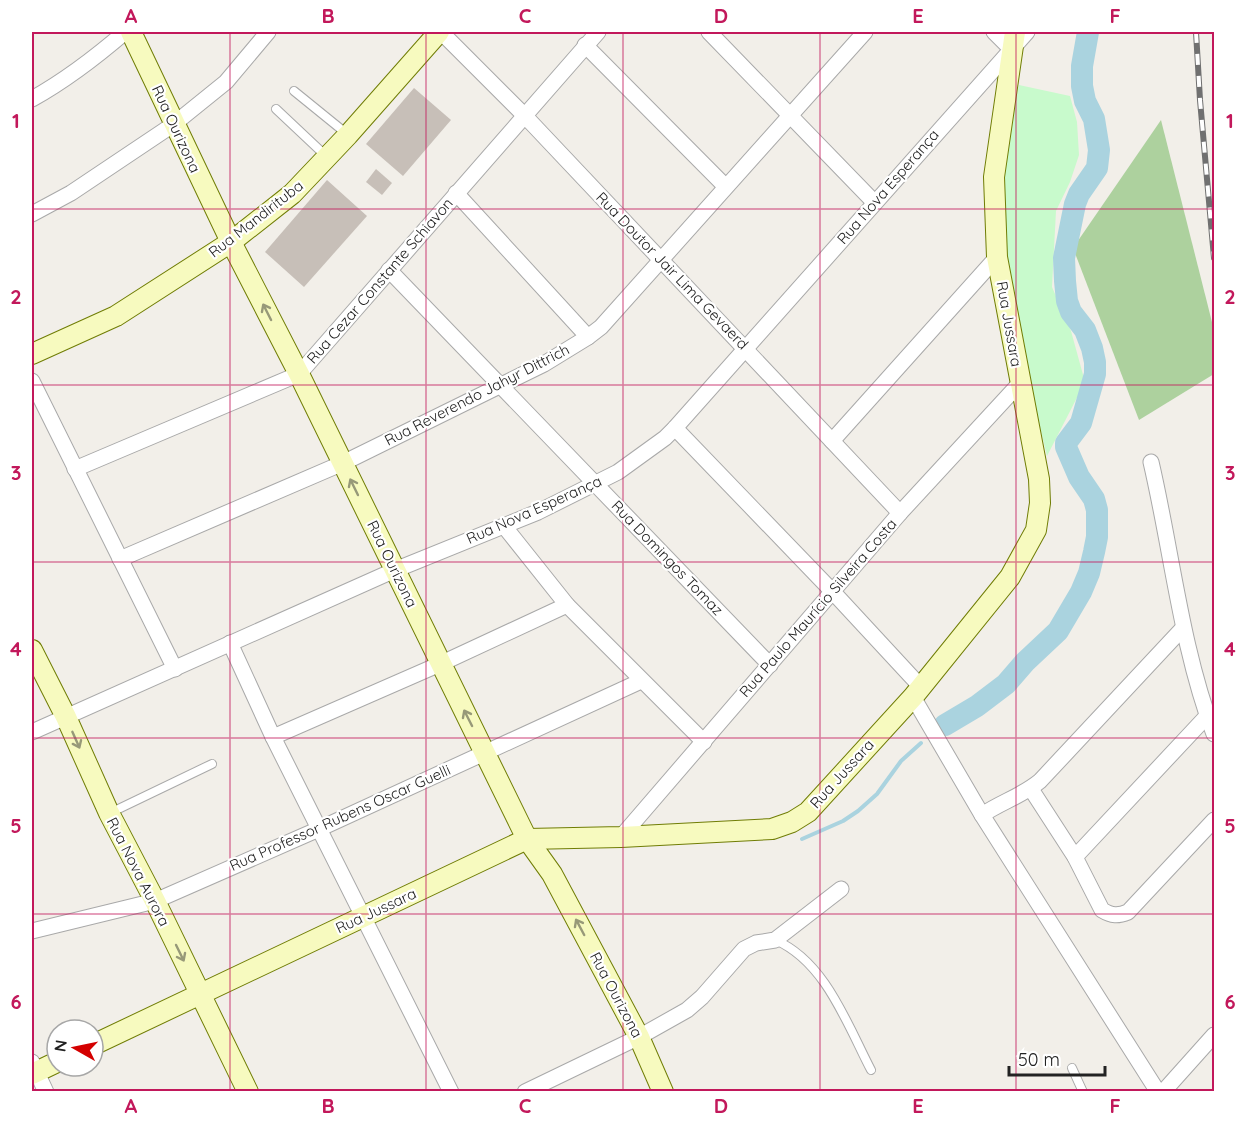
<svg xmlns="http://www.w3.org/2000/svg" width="1246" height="1123" viewBox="0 0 1246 1123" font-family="Quicksand,sans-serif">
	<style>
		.forest { fill: #add19e }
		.park { fill: #c8facc }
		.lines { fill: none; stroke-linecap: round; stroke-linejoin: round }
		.stream { stroke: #aad3df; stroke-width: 4 }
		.river { stroke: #aad3df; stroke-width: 22 }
		.building { fill: #c7bfb8 }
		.lane-casing { stroke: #a9a9a9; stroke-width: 10 }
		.street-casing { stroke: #a9a9a9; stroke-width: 17 }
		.secondary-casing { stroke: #707d05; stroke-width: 22 }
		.lane { stroke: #fff; stroke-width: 8 }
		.street { stroke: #fff; stroke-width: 15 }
		.secondary { stroke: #f7fabf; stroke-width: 20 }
		.rail-casing { stroke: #707070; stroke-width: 6 }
		.rail { stroke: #fff; stroke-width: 4; stroke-dasharray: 11; stroke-linecap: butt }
		.oneway { stroke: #979978 }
		.grid { fill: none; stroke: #c2185b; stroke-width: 1.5; stroke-opacity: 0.55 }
		.labels { text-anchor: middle; stroke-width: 4.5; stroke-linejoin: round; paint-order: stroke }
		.street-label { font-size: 15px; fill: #222; stroke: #fff }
		.neatline { fill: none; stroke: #c2185b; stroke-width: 2 }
		.grid-label { font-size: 20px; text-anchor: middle; font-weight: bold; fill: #c2185b }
	</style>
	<rect width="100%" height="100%" fill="#f2efe9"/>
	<polygon class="forest" points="1161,120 1214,330 1214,374 1139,420 1073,248"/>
	<polygon class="park" points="1019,85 1070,96 1077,122 1079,155 1070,182 1056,211 1052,287 1071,331 1085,382 1047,456 1014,321 1004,242 1001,164"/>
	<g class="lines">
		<polyline class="stream" points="802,839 843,821 858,811 877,794 901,761 921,743"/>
		<polyline class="river" points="945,725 977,706 1006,684 1025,662 1058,631 1081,592 1089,573 1094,552 1097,537 1097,510 1094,499 1079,477 1066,447 1066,443 1081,423 1095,374 1095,362 1092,348 1085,330 1071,312 1067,301 1065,281 1064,258 1075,204 1079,194 1097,168 1099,150 1094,119 1085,101 1082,86 1082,66 1088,32"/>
	</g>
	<g class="building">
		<polygon points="414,88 451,120 403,176 366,144"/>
		<polygon points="376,169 392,183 382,195 366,182"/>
		<polygon points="327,180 367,216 304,287 265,252"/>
	</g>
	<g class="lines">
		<g class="lane-casing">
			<g id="lane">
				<polyline points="294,91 347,134"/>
				<polyline points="276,109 327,157"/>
				<polyline points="110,813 212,764"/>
				<path d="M775,940C825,961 847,1024 871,1070"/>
				<polyline points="1072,1068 1083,1092"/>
			</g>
		</g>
		<g class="street-casing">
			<g id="street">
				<polyline points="441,32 524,115 900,513"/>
				<polyline points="709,32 874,202"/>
				<polyline points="994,32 1011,49"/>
				<polyline points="585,45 725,186"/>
				<path d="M32,99C66,80 96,57 125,32"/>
				<polyline points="456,193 588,337"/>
				<polyline points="32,214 71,193 174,124 226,82 268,32"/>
				<polyline points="389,270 770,665"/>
				<polyline points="32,381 175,669"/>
				<polyline points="675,428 833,592 921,687"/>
				<polyline points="832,441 997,257"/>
				<path d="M1151,462C1172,552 1181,647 1214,734"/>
				<polyline points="75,469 299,374 598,32"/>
				<polyline points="504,526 567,605 704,742"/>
				<polyline points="120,559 343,463 544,364 588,337 601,327 865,32"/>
				<polyline points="230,643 273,737 451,1092"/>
				<polyline points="913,697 982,815 1158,1092"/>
				<polyline points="32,732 395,570 538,512 618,472 665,438 675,428 1027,32"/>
				<polyline points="273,737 440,664 567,605"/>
				<path d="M1031,789L1075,857L1102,910C1112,916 1118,916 1128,912L1214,820"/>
				<path d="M982,815C1001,802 1022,796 1040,781L1183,628"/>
				<polyline points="621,837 900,513 1020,383"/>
				<polyline points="1075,857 1207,716"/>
				<polyline points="32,931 155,901 319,829 641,681"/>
				<polyline points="32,1062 46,1092"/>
				<polyline points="525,1092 639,1037 687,1010 702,997 744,949 756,943 775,940 841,889"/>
				<polyline points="1163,1092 1214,1035"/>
			</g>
		</g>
		<g class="secondary-casing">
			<g id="secondary">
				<polyline points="131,32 231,242 299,374 527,839 552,874 639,1037 663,1092"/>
				<polyline points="32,354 116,316 231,242 292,194 348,135 439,32"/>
				<polyline points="32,650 66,717 109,813 155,901 248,1092"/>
				<polyline points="93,1045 527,839 621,837 772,829 792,822 808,812 913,697 1010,577 1036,530 1040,503 1039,479 997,257 994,177 1015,32"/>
				<polyline points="32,1074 57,1062"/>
			</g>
		</g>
		<use href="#lane" class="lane"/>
		<use href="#street" class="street"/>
		<use href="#secondary" class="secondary"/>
		<g class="rail-casing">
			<polyline id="rail" points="1196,32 1200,100 1214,258"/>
		</g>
		<use href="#rail" class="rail"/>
	</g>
	<defs><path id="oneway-shaft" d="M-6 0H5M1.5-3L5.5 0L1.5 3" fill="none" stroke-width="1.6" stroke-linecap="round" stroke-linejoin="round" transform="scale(1.5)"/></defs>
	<g class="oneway">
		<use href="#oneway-shaft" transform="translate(267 312) rotate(-117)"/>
		<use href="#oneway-shaft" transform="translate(354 487) rotate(-116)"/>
		<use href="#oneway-shaft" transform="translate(468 718) rotate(-117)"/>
		<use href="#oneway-shaft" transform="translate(76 740) rotate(66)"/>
		<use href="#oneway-shaft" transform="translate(580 927) rotate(-118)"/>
		<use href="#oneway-shaft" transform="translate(180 953) rotate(64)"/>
	</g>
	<path class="grid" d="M230,32V1092M426,32V1092M623,32V1092M820,32V1092M1016,32V1092M32,209H1214M32,385H1214M32,562H1214M32,738H1214M32,914H1214"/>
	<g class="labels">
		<g class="street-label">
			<text transform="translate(176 129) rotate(65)" y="5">Rua Ourizona</text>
			<text transform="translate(888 187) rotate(-49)" y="5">Rua Nova Esperança</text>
			<text transform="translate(256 219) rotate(-38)" y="5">Rua Mandirituba</text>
			<text transform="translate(672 271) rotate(46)" y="5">Rua Doutor Jair Lima Gevaerd</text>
			<text transform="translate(380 281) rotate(-49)" y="5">Rua Cezar Constante Schiavon</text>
			<text transform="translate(1009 324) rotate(80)" y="5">Rua Jussara</text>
			<text transform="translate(477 395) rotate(-27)" y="5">Rua Reverendo Jahyr Dittrich</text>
			<text transform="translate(534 510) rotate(-24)" y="5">Rua Nova Esperança</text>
			<text transform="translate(667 558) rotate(46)" y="5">Rua Domingos Tomaz</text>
			<text transform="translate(392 564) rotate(64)" y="5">Rua Ourizona</text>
			<text transform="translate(818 608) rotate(-49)" y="5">Rua Paulo Maurício Silveira Costa</text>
			<text transform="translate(842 774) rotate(-48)" y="5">Rua Jussara</text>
			<text transform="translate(340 818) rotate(-24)" y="5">Rua Professor Rubens Oscar Guelli</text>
			<text transform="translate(138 872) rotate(63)" y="5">Rua Nova Aurora</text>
			<text transform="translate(376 911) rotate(-25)" y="5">Rua Jussara</text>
			<text transform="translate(616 995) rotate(62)" y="5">Rua Ourizona</text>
		</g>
	</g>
	<rect width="1246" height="1123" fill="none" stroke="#ffffff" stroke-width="66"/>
	<g transform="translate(75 1048) rotate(279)"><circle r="28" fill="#ffffff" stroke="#a7a7a7" stroke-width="1.5"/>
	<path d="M0-4.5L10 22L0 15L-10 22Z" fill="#d40000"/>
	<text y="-9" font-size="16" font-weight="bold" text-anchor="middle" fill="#222222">N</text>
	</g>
	<path d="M1009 1066v9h96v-9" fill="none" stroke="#222222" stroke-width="3"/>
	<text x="1018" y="1066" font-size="18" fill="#222222" stroke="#ffffff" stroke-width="4.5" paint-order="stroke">50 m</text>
	<rect x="33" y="33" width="1180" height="1057" class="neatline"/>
	<g class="grid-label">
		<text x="131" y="23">A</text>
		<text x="328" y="23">B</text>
		<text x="525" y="23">C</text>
		<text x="721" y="23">D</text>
		<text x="918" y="23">E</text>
		<text x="1115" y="23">F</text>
		<text x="16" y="128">1</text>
		<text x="1230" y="128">1</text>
		<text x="16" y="304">2</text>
		<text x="1230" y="304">2</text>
		<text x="16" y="480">3</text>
		<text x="1230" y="480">3</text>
		<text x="16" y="656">4</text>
		<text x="1230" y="656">4</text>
		<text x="16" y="833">5</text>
		<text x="1230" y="833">5</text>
		<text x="16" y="1009">6</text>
		<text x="1230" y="1009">6</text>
		<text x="131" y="1113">A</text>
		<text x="328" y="1113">B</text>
		<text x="525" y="1113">C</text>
		<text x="721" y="1113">D</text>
		<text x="918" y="1113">E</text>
		<text x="1115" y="1113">F</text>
	</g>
</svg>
